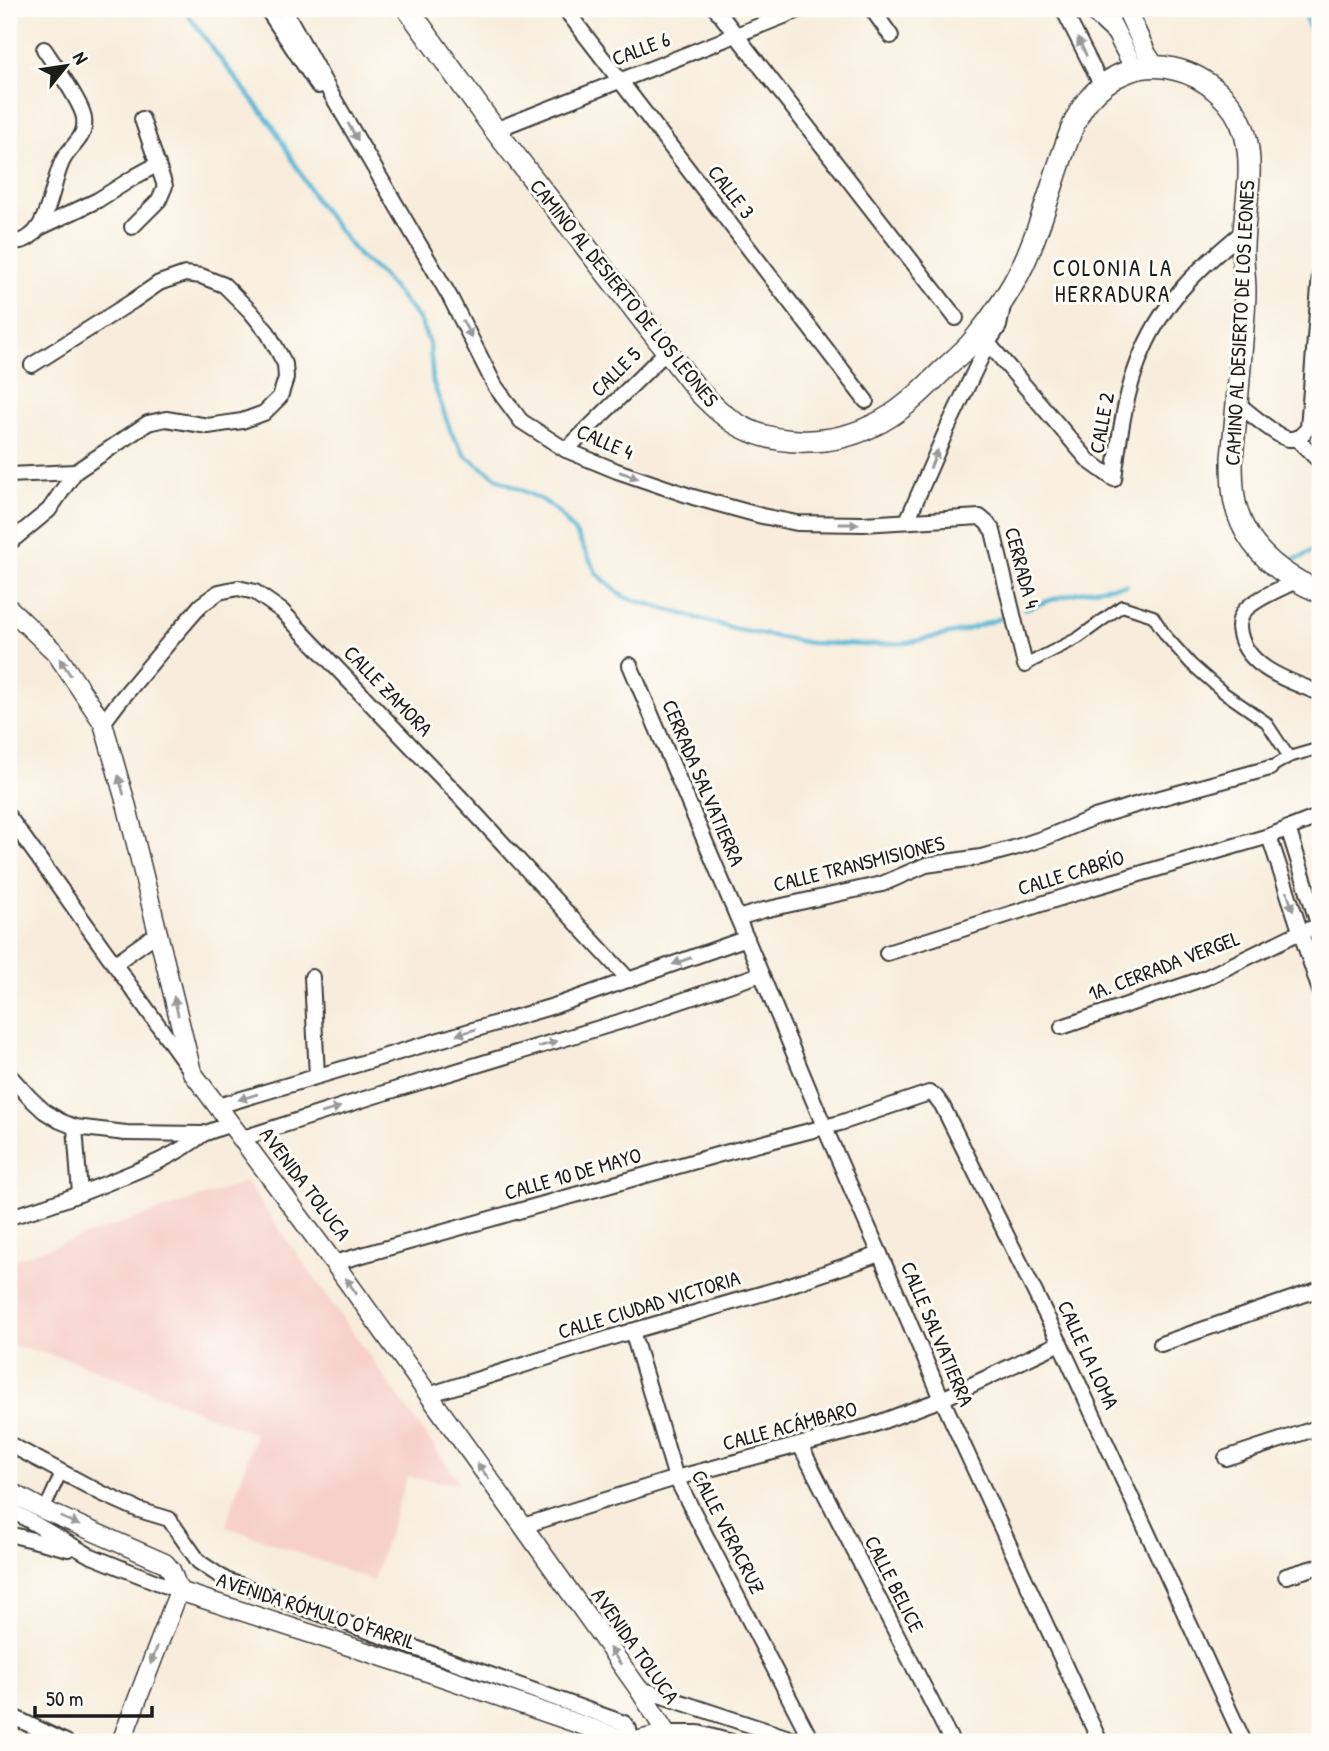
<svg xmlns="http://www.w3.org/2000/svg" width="1329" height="1751" viewBox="0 0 1329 1751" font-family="'Patrick Hand',sans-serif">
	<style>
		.built { fill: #f7d0ca }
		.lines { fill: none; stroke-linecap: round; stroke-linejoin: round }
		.stream { stroke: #55b5d4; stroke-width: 4.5 }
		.pedestrian-casing { stroke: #3d3b39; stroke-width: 14 }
		.minor-casing { stroke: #3d3b39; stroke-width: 18 }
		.tertiary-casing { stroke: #3d3b39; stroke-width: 21 }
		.secondary-casing { stroke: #3d3b39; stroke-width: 24 }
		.pedestrian { stroke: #fff; stroke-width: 10 }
		.minor { stroke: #fff; stroke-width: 14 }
		.tertiary { stroke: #fff; stroke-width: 18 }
		.secondary { stroke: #fff; stroke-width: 21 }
		.oneway { fill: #999 }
		.labels { text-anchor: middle; stroke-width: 6; stroke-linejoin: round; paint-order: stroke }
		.street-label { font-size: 21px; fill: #1c1c1c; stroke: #fdfcf7 }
		.neighbourhood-label { font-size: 23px; letter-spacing: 2px; fill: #1c1c1c; stroke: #fdfcf7 }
	</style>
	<rect width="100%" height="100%" fill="#fdfcf7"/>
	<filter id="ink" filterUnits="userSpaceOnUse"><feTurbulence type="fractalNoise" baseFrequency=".0143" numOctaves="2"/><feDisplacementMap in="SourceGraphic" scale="14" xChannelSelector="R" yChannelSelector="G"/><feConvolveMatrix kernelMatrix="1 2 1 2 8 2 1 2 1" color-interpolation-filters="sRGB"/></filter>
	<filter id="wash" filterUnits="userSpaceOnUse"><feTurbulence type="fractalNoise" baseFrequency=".00686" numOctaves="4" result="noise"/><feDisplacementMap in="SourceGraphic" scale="28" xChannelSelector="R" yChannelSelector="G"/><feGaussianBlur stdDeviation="1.57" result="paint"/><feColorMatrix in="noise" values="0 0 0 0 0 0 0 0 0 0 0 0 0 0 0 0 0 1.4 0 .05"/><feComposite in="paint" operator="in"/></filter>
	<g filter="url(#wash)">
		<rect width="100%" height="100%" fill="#f8eddc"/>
		<polygon class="built" points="246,1182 459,1482 451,1483 407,1477 373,1581 226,1526 255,1434 72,1360 9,1345 11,1326 9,1324 9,1261"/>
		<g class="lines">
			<g class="stream">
				<polyline points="184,9 218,56 273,126 317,202 359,256 382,275 420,320 430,346 433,382 451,432 466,456 499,479 544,501 559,513 577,535 597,574 624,597 735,629 810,643 869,645 906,643 963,631 1001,618"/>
				<polyline points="1304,9 1306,19 1320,52"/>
				<polyline points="1292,560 1302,557 1320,546"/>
				<path d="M1025,609C1057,597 1092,587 1127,585"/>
			</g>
		</g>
	</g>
	<g filter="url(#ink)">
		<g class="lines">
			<g class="pedestrian-casing">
				<g id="pedestrian">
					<polyline points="1025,665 1078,638 1122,606 1153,616 1166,636 1191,664 1223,692 1266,722 1289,757"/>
					<polyline points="1270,768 1289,757 1320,748"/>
					<polyline points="44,1510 61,1473"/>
				</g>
			</g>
			<g class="minor-casing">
				<g id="minor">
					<polyline points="267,9 318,86"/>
					<polyline points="284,9 330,92 450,297 495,386 521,421 566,450 617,471 693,497 762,516 797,523 863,524 980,517 987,523 993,531 1025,665"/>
					<polyline points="565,9 866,401"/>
					<polyline points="716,9 956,318"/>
					<polyline points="872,9 891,36"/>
					<polyline points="1063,9 1102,86"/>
					<polyline points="1088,9 1115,34"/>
					<polyline points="495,130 802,9"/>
					<polyline points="132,227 159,200 165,186 142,119"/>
					<polyline points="39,228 98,200 136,176 158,164"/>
					<path d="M9,241C49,248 50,184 63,160C71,145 87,138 84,118C82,103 54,64 44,49"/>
					<path d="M988,343L1089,461L1114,479C1121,421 1129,365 1162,315C1183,282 1215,255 1245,230"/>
					<path d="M1237,403C1247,411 1280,439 1289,439C1298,440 1303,434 1308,428L1320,274"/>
					<polyline points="1296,438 1320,462"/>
					<polyline points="566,450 666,352"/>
					<polyline points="9,475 75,472"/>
					<polyline points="907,521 947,429 988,343 999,326 1003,306"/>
					<polyline points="9,543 49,510 75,472 148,423 166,419 208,426 242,421 264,413 280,397 286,378 285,364 268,333 251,312 224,285 201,276 185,274 159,283 133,301 32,365"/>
					<path d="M1296,581C1280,589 1261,596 1247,608C1242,613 1239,620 1239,627C1242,667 1289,681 1320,693"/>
					<polyline points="630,665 750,947 824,1126 880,1254 942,1399 1100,1742"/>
					<polyline points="103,723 118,703 175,635 201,605 219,592 238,588 255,592 282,611 460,797 629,980"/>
					<polyline points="9,817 189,1068"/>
					<polyline points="1288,828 1320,930"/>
					<polyline points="1269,836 1320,991"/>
					<polyline points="738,918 764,910 882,884 926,865 981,857 1014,848 1047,837 1095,817 1142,803 1270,768"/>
					<polyline points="887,953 1095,887 1269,836 1320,816"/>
					<polyline points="114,964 159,932"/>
					<polyline points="312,977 317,1076"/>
					<polyline points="1062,1027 1205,978 1300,932 1320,926"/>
					<polyline points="9,1075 30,1098 44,1111 60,1121 75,1127 126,1133 203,1134 231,1124"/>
					<polyline points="218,1106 557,1005 747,938"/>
					<polyline points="75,1127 80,1194"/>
					<polyline points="243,1138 374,1096 619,1022 761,974"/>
					<path d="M9,1217C46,1207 81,1194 117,1179C147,1167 177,1155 203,1134"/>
					<polyline points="334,1263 717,1155 840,1123 929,1093 935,1096 942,1105 1060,1343 1244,1742"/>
					<polyline points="632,1331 676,1478 812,1742"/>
					<polyline points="1161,1344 1320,1289"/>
					<polyline points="428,1395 632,1331 778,1289 880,1254"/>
					<polyline points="9,1444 101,1493 139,1510 169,1519 199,1562 226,1580 624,1723 629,1729 631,1742"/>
					<polyline points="800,1445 952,1742"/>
					<polyline points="1226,1458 1320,1427"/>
					<polyline points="9,1509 89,1555 179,1591"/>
					<polyline points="523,1526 676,1478 870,1426 942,1399 1060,1343"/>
					<polyline points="9,1534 68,1549"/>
					<polyline points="1286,1576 1320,1566"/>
					<polyline points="638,1688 801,1742"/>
					<polyline points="9,1715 66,1742"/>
					<polyline points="667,1733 698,1733 732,1742"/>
				</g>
			</g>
			<g class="tertiary-casing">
				<g id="tertiary">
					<polyline points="1104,9 1134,68"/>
					<polyline points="1126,9 1147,54 1155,66"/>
					<polyline points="9,608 56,653 103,723 127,807 192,1072 334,1263 523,1526 638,1688 672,1742"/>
					<polyline points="9,1491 44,1510 165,1563 171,1570 179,1591"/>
					<polyline points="179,1591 404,1664 631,1742"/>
					<polyline points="121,1742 179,1591"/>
					<polyline points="632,1742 667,1733"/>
				</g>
			</g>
			<g class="secondary-casing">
				<path id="secondary" d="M408,9L495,130L699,392C712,405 725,418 742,427C780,447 834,445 872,426C899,414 921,392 942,371C953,361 965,351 974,340C993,317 1010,292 1023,265C1039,231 1049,194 1061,159C1068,139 1075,115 1089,99C1110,74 1142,61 1174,69C1206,76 1236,102 1245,134C1255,171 1244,209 1243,246C1242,261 1245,276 1245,291C1245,307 1243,324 1242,341C1239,380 1236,419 1232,458C1232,473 1232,488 1235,503C1245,548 1280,575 1320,592"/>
			</g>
			<use href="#pedestrian" class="pedestrian"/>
			<use href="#minor" class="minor"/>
			<use href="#tertiary" class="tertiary"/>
			<use href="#secondary" class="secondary"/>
		</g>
		<defs><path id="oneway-solid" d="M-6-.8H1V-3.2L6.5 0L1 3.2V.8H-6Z" transform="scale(1.75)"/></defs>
		<g class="oneway">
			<use href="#oneway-solid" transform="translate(1082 47) rotate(-117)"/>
			<use href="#oneway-solid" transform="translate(353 132) rotate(60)"/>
			<use href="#oneway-solid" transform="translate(467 329) rotate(62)"/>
			<use href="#oneway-solid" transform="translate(934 459) rotate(-67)"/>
			<use href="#oneway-solid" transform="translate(629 475) rotate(19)"/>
			<use href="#oneway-solid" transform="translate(849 524)"/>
			<use href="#oneway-solid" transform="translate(65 667) rotate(-124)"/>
			<use href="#oneway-solid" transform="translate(121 785) rotate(-106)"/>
			<use href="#oneway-solid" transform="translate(1290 901) rotate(72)"/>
			<use href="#oneway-solid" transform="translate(682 961) rotate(160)"/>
			<use href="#oneway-solid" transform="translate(176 1006) rotate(-103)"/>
			<use href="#oneway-solid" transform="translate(466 1032) rotate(164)"/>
			<use href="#oneway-solid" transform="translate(548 1044) rotate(-17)"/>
			<use href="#oneway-solid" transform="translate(248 1097) rotate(163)"/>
			<use href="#oneway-solid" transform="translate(331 1110) rotate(-18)"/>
			<use href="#oneway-solid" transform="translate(351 1286) rotate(-125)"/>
			<use href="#oneway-solid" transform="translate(483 1471) rotate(-126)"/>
			<use href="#oneway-solid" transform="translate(70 1521) rotate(24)"/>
			<use href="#oneway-solid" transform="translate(154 1655) rotate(111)"/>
			<use href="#oneway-solid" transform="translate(615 1656) rotate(-125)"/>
		</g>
	</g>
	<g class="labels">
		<g class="street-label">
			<text transform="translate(641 49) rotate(-21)" y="7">CALLE 6</text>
			<text transform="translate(731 192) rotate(52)" y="7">CALLE 3</text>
			<text transform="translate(624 293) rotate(51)" y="7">CAMINO AL DESIERTO DE LOS LEONES</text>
			<text transform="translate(1240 323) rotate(-87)" y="7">CAMINO AL DESIERTO DE LOS LEONES</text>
			<text transform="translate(616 372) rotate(-45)" y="7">CALLE 5</text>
			<text transform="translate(1102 423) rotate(-80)" y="7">CALLE 2</text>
			<text transform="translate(605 442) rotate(23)" y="7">CALLE 4</text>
			<text transform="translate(1022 568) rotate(75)" y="7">CERRADA 4</text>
			<text transform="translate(388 691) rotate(46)" y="7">CALLE ZAMORA</text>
			<text transform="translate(703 783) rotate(67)" y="7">CERRADA SALVATIERRA</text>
			<text transform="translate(859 864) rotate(-14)" y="7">CALLE TRANSMISIONES</text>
			<text transform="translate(1071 873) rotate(-17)" y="7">CALLE CABRÍO</text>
			<text transform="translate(1164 966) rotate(-21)" y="7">1A. CERRADA VERGEL</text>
			<text transform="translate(573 1174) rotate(-16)" y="7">CALLE 10 DE MAYO</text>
			<text transform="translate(305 1184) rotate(53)" y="7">AVENIDA TOLUCA</text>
			<text transform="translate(649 1305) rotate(-17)" y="7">CALLE CIUDAD VICTORIA</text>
			<text transform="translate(937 1334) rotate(67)" y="7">CALLE SALVATIERRA</text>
			<text transform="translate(1088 1355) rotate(65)" y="7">CALLE LA LOMA</text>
			<text transform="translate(790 1426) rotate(-15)" y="7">CALLE ACÁMBARO</text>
			<text transform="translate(728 1532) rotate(63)" y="7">CALLE VERACRUZ</text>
			<text transform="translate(894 1584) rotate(63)" y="7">CALLE BELICE</text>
			<text transform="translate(316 1611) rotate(18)" y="7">AVENIDA RÓMULO O'FARRIL</text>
			<text transform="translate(635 1646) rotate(55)" y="7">AVENIDA TOLUCA</text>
		</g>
		<g class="neighbourhood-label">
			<text x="1113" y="276">COLONIA LA<tspan x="1113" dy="26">HERRADURA</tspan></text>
		</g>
	</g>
	<rect width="1329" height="1751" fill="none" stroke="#fdfcf7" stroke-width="35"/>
	<g transform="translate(66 66) rotate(60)" stroke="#fdfcf7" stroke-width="5" paint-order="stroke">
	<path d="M0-5L12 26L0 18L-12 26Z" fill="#1c1c1c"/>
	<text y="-10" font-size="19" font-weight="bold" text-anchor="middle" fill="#1c1c1c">N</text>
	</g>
	<path d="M35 1706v10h117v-10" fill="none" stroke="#1c1c1c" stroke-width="3.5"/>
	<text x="46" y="1706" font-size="21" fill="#1c1c1c" stroke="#fdfcf7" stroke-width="5" paint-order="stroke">50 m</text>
</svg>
